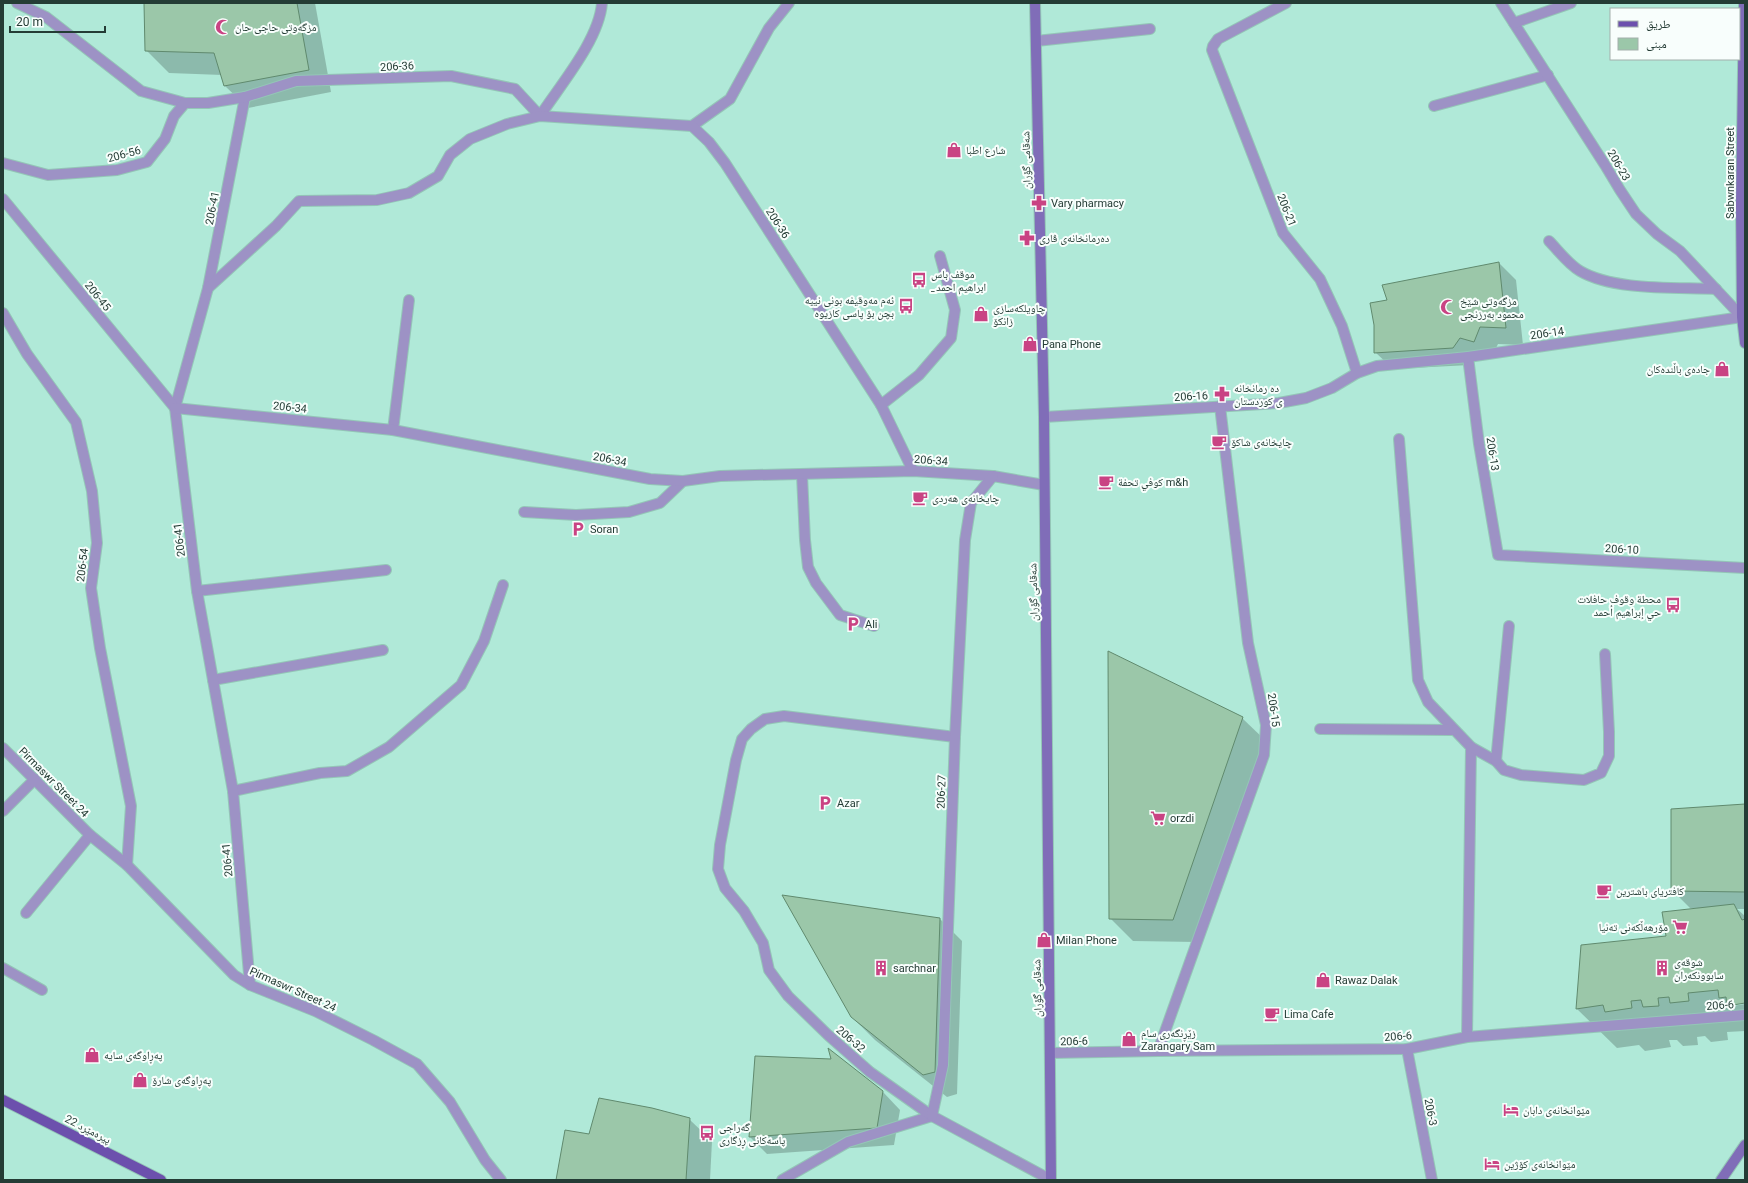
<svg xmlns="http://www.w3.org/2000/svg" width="1748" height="1183" viewBox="0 0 1748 1183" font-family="Roboto,'Noto Naskh Arabic',sans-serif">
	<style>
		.shadow { fill: #0003 }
		.building { fill: #9bc7a9; stroke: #608a6e }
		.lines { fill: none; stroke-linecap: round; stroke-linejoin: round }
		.service-casing { stroke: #94c6b7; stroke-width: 12 }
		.minor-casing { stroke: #94c6b7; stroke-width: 12 }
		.tertiary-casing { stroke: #94c6b7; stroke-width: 12 }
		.secondary-casing { stroke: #94c6b7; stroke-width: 12 }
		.primary-casing { stroke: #94c6b7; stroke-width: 12 }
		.service { stroke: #9d92c5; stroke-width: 10 }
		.minor { stroke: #9d92c5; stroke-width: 10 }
		.tertiary { stroke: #9d92c5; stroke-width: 10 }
		.secondary { stroke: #806db8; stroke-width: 10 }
		.primary { stroke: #6c50ad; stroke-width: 10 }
		.labels { text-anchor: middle; stroke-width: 4; stroke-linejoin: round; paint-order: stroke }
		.poi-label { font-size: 11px; fill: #243c35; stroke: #f8fefc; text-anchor: start }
		.street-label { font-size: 11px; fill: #243c35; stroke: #f8fefc }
	</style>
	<rect width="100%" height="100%" fill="#b0e9d8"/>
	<g class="shadow">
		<polygon points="145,3 315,3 331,92 248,108 225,86 222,75 169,73 146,50"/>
		<polygon points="1499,263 1516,280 1523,345 1498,344 1491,358 1477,355 1470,365 1393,369 1375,352 1389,301"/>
		<polygon points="1242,718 1265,740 1196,942 1133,941 1110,918"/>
		<polygon points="1745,805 1745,909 1737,909 1745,916 1745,1002 1731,1004 1733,1006 1745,1004 1745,1031 1727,1032 1728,1040 1711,1042 1705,1036 1697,1037 1698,1045 1683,1046 1677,1040 1669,1040 1671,1047 1645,1051 1639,1045 1617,1048 1577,1009 1582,946 1667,937 1699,909 1699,908 1690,908 1672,890"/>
		<polygon points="940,919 962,941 957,1094 947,1097 875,1040 852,1017"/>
		<polygon points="756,1057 883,1092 900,1110 894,1145 767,1154 750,1137"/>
		<polygon points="689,1119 712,1141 710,1180 557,1180 590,1135"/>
	</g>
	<g class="building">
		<polygon points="144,3 297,3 309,70 224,86 214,53 145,51"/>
		<polygon points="1499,262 1506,328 1480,327 1474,342 1460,338 1453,348 1374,353 1374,325 1370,303 1387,300 1382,285"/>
		<polygon points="1108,651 1243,717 1173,920 1109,919"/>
		<polygon points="1745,804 1745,892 1671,891 1671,809"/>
		<polygon points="782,895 940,918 935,1072 923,1075 851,1017"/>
		<polygon points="1734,904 1742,920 1745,919 1745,1003 1727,1006 1726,997 1719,998 1718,990 1688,993 1689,1001 1670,1003 1669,997 1658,998 1659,1006 1643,1007 1641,1000 1631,1001 1632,1008 1605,1012 1603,1005 1576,1009 1581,945 1666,936 1662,912"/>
		<polygon points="828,1048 883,1091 877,1128 749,1137 755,1056 831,1059"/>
		<polygon points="599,1098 652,1108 690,1118 686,1180 556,1180 565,1130 589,1134"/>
	</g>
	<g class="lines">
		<g class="service-casing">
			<g id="service">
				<polyline points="1434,106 1548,75"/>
				<path d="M1549,241C1558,250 1568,264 1580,271C1614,291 1676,287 1716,289"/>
				<polyline points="393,430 409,300"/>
				<polyline points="1399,439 1418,680 1428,702 1471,747 1467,1037"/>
				<polyline points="802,475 805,540 808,567 816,583 840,615 874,626"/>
				<polyline points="524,512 576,515 629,512 660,503 683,481"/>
				<polyline points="197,591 386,570"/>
				<polyline points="213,680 383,650"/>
				<polyline points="1320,729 1452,730"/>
				<polyline points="1471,747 1496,761 1504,770 1521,775 1584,780 1601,773 1609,756 1609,732 1605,654"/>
				<polyline points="1496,761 1509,626"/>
				<polyline points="233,791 320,773 347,771 389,747 461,685 484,641 503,585"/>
				<polyline points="26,913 90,835"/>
				<polyline points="782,1180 848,1142 932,1116"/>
			</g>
		</g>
		<g class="minor-casing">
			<g id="minor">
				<polyline points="17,3 46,17 141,91 185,103"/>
				<polyline points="1286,3 1218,39 1213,46 1212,50 1283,233 1320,279 1342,326 1357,373"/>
				<polyline points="1501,3 1605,165 1620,190 1636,214 1657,234 1680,251 1742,317"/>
				<polyline points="1514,23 1571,3"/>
				<polyline points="1036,41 1150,29"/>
				<polyline points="245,97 208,288 175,408 197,591 233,791 250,985"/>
				<polyline points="692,126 730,99 769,28 789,3"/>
				<path d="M3,163L48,175L117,170L147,162L165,139L174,116L185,103H208L245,97L296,81L451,76L515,89L540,116C561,84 599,40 602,3"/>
				<polyline points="3,199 175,408"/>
				<polyline points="208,288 276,226 299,201 377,200 409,193 438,176 450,155 470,139 507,124 540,116 692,126 709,142 725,163 881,405 913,471"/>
				<polyline points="3,313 27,354 76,422 92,491 97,543 91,588 100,648 131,806 127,865"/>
				<polyline points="1468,357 1479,444 1498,555 1745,568"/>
				<polyline points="881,405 919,375 951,338 955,310 940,256"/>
				<polyline points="175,408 393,430 650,479 683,481 720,476 913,471 993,476 1044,485"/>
				<polyline points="1044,417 1279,403 1306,398 1332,388 1357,373 1377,366 1468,357 1742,317"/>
				<polyline points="955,737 784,716 765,719 751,729 742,739 736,760 720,845 718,869 725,888 744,911 763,943 769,970 788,996 828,1035 870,1072 932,1116 1051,1180"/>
				<polyline points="3,811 35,779"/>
				<polyline points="3,968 42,990"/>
				<polyline points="1407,1049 1432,1180"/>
				<polyline points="1158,1051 1264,755 1266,725 1248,643 1220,406"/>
				<polyline points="1050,1053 1158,1051 1407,1049 1467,1037 1745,1015"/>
				<polyline points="932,1116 943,1065 955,737 965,540 971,503 993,476"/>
			</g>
		</g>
		<g class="tertiary-casing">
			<polyline id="tertiary" points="3,748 90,835 127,865 234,975 250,985 315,1011 373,1040 417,1064 450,1102 485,1160 501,1180"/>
		</g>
		<g class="secondary-casing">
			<g id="secondary">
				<polyline points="1035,3 1044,417 1051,1180"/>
				<polyline points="1744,3 1741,205 1742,317 1745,343"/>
				<polyline points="1721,1180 1745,1145"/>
			</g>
		</g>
		<g class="primary-casing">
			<polyline id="primary" points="3,1100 161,1180"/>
		</g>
		<use href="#service" class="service"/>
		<use href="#minor" class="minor"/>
		<use href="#tertiary" class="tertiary"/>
		<use href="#secondary" class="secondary"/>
		<use href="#primary" class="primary"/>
	</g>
	<defs>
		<g id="mosque-bare" transform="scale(1.2)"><path d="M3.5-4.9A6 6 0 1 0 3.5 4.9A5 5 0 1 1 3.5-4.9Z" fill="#c94383" stroke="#f8fefc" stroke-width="2.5" paint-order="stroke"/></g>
		<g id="shop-bare" transform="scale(1.2)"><path d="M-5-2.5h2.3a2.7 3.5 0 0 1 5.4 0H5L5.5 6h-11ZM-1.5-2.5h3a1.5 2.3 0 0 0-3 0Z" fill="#c94383" stroke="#f8fefc" stroke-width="2.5" paint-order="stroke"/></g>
		<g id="pharmacy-bare" transform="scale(1.2)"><path d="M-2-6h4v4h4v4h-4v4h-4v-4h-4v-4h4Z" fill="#c94383" stroke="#f8fefc" stroke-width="2.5" paint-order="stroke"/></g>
		<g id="bus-bare" transform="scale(1.2)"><path d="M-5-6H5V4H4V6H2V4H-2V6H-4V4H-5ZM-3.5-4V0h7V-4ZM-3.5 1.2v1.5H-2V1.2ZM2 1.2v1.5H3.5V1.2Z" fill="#c94383" stroke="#f8fefc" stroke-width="2.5" paint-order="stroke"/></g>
		<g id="cafe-bare" transform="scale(1.2)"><path d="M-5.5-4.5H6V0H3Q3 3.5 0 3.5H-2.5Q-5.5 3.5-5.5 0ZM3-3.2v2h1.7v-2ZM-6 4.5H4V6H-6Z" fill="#c94383" stroke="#f8fefc" stroke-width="2.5" paint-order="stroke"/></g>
		<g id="parking-bare" transform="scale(1.2)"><path d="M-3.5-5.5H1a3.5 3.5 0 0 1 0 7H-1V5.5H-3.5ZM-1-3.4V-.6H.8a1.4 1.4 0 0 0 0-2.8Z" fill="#c94383" stroke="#f8fefc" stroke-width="2.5" paint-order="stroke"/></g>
		<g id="supermarket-bare" transform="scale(1.2)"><path d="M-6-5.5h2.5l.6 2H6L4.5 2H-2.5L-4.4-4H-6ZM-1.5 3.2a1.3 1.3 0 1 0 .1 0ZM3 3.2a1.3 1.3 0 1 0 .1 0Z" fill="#c94383" stroke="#f8fefc" stroke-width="2.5" paint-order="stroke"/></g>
		<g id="building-bare" transform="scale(1.2)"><path d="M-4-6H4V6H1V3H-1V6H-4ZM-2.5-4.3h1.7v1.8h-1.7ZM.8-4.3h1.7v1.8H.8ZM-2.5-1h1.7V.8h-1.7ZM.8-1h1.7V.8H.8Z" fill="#c94383" stroke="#f8fefc" stroke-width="2.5" paint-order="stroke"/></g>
		<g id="hotel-bare" transform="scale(1.2)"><path d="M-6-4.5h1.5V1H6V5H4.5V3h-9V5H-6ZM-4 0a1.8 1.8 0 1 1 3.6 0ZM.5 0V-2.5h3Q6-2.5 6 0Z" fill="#c94383" stroke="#f8fefc" stroke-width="2.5" paint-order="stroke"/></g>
	</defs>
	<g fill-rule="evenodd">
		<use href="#mosque-bare" x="223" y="27"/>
		<use href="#shop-bare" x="954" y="150"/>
		<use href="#pharmacy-bare" x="1039" y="203"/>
		<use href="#pharmacy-bare" x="1027" y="238"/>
		<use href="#bus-bare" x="919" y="280"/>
		<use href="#bus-bare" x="906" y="306"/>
		<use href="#mosque-bare" x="1448" y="307"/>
		<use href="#shop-bare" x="981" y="314"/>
		<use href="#shop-bare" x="1030" y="344"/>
		<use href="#shop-bare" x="1722" y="369"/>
		<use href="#pharmacy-bare" x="1222" y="394"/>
		<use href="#cafe-bare" x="1219" y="442"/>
		<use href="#cafe-bare" x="1106" y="482"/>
		<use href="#cafe-bare" x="920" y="498"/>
		<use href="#parking-bare" x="578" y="529"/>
		<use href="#bus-bare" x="1673" y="605"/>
		<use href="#parking-bare" x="853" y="624"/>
		<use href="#parking-bare" x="825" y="803"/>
		<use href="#supermarket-bare" x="1158" y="818"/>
		<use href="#cafe-bare" x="1604" y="891"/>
		<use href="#supermarket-bare" x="1680" y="927"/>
		<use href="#shop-bare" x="1044" y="940"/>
		<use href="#building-bare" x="881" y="968"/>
		<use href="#building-bare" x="1662" y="968"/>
		<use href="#shop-bare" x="1323" y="980"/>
		<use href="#cafe-bare" x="1272" y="1014"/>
		<use href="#shop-bare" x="1129" y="1039"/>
		<use href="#shop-bare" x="92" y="1055"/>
		<use href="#shop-bare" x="140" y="1080"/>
		<use href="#hotel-bare" x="1511" y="1110"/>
		<use href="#bus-bare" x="707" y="1133"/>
		<use href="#hotel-bare" x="1492" y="1164"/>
	</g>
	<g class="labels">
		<g class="poi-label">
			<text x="235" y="31">مزگەوتی حاجی حان</text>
			<text x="966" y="154">شارع اطبا</text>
			<text x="1051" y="207">Vary pharmacy</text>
			<text x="1039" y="242">دەرمانخانەی ڤاری</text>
			<text x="931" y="278">موقف باس<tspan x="931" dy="13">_ابراهیم احمد</tspan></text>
			<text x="894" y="304" text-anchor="end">ئەم مەوقیفە بونی نییە<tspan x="894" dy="13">بچن بۆ پاسی کازیوە</tspan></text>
			<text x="1460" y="305">مزگەوتی شێخ<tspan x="1460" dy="13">محمود بەرزنجی</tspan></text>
			<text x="993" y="312">چاویلكە‌سازی<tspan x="993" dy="13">زانكۆ</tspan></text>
			<text x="1042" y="348">Pana Phone</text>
			<text x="1710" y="373" text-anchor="end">جادەی باڵندەکان</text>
			<text x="1234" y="392">ده رمانخانه<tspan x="1234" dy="13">ی کوردستان</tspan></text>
			<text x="1231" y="446">چایخانەی شاکۆ</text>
			<text x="1118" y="486">كوفي تحفة m&amp;h</text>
			<text x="932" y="502">چایخانەی هەردی</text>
			<text x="590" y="533">Soran</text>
			<text x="1661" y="603" text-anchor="end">محطة وقوف حافلات<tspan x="1661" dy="13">حي إبراهيم أحمد</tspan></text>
			<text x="865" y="628">Ali</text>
			<text x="837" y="807">Azar</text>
			<text x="1170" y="822">orzdi</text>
			<text x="1616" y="895">كافترياى باشترين</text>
			<text x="1668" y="931" text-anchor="end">مۆرهەڵکەنی تەنیا</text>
			<text x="1056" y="944">Milan Phone</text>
			<text x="1674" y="966">شوقەی<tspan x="1674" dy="13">سابوونکەران</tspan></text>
			<text x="893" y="972">sarchnar</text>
			<text x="1335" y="984">Rawaz Dalak</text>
			<text x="1284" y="1018">Lima Cafe</text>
			<text x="1141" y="1037">زێڕنگەری سام<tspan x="1141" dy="13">Zarangary Sam</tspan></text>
			<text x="104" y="1059">پەڕاوگەی سایە</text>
			<text x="152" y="1084">پەڕاوگەی شارۆ</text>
			<text x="1523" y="1114">مێوانخانەی دابان</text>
			<text x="719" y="1131">گەراجی<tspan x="719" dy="13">پاسەکانی ڕزگاری</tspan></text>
			<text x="1504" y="1168">مێوانخانەی کۆژین</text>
		</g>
		<g class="street-label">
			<text transform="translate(397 66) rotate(-3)" y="4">206-36</text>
			<text transform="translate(124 154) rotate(-15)" y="4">206-56</text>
			<text transform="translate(1026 160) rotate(-91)" y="4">شەقامی گۆران</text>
			<text transform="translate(1619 165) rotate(60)" y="4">206-23</text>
			<text transform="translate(1730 173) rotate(-90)" y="4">Sabwnkaran Street</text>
			<text transform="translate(212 208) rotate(-79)" y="4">206-41</text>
			<text transform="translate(1287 210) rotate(68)" y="4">206-21</text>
			<text transform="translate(778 223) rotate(57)" y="4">206-36</text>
			<text transform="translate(98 296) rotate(51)" y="4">206-45</text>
			<text transform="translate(1547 333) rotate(-8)" y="4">206-14</text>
			<text transform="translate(1191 396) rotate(-3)" y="4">206-16</text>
			<text transform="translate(290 407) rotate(6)" y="4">206-34</text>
			<text transform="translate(1493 454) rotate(81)" y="4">206-13</text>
			<text transform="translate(610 459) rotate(11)" y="4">206-34</text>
			<text transform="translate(931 460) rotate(4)" y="4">206-34</text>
			<text transform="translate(179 540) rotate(-97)" y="4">206-41</text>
			<text transform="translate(1622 549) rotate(3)" y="4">206-10</text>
			<text transform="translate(82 565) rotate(-83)" y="4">206-54</text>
			<text transform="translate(1033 592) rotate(-91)" y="4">شەقامی گۆران</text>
			<text transform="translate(1274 710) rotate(82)" y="4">206-15</text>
			<text transform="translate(54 782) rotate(45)" y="4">Pirmaswr Street 24</text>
			<text transform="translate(941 792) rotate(-88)" y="4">206-27</text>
			<text transform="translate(227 860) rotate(-95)" y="4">206-41</text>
			<text transform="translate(1037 988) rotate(-91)" y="4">شەقامی گۆران</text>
			<text transform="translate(293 989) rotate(24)" y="4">Pirmaswr Street 24</text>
			<text transform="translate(1720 1005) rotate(-4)" y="4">206-6</text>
			<text transform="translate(1398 1036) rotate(-4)" y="4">206-6</text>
			<text transform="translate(851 1039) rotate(41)" y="4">206-32</text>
			<text transform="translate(1074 1041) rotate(-1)" y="4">206-6</text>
			<text transform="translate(1431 1112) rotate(79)" y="4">206-3</text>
			<text transform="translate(88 1129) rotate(27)" y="4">22 پیرەمێرد</text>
		</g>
	</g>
	<rect width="1748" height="1183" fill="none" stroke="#243c35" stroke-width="8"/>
	<rect x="1610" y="8" width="130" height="52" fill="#f8fefc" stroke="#a3b0ac"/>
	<rect x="1618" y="21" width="20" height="6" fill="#6c50ad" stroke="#a3b0ac"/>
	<text x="1646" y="28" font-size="12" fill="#243c35">طريق</text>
	<rect x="1618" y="38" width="20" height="12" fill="#9bc7a9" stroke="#a3b0ac"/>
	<text x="1646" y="48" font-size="12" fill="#243c35">مبنى</text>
	<path d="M10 26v6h95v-6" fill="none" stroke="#243c35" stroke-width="2"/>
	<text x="16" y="26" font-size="12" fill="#243c35" stroke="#f8fefc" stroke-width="3" paint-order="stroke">20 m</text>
</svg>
